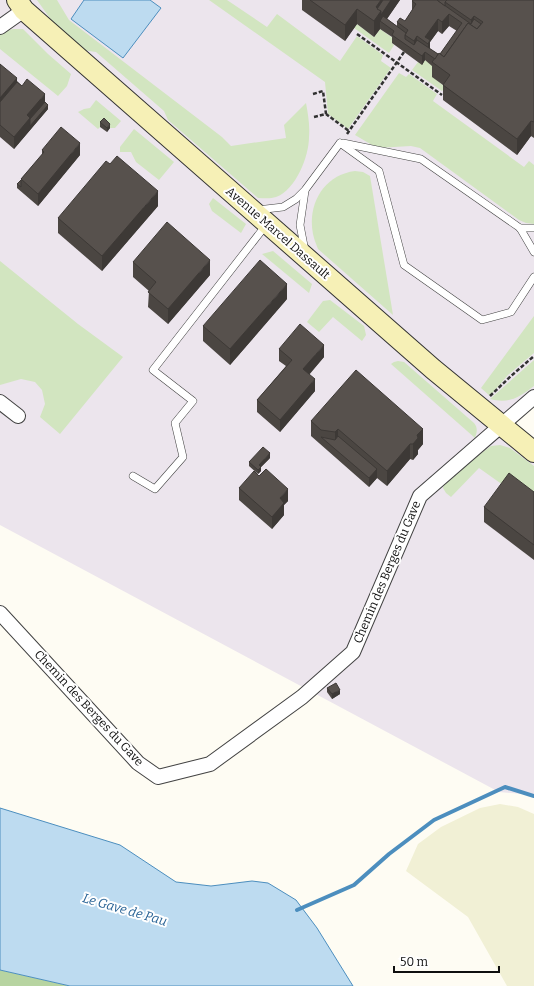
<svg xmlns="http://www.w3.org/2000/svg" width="534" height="986" viewBox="0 0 534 986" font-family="Bitter,serif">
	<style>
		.industrial { fill: #ece5ed }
		.farmland { fill: #f1f0d5 }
		.green { fill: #d2e5c0 }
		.forest { fill: #b7d4a1 }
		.water { fill: #bddbf0; stroke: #4c8ebe }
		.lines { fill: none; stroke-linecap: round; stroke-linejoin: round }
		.stream { stroke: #4c8ebe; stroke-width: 4 }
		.lane-casing { stroke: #424242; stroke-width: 8 }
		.street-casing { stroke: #424242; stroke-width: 16 }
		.secondary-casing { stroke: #313131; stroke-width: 22 }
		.path { stroke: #313131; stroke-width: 2.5; stroke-dasharray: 4 2; stroke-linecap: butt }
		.lane { stroke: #fff; stroke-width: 7 }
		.street { stroke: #fff; stroke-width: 14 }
		.secondary { stroke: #f6f0b6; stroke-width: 20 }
		.wall { fill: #4b4642; fill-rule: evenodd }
		.shaded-wall { fill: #3d3936 }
		.building { fill: #57514d; stroke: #3d3936 }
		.labels { text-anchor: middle; stroke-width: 4; stroke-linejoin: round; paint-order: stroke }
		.street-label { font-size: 12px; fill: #0f0f0f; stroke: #fff }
		.water-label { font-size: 13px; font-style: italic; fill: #266194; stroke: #fff }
	</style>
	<rect width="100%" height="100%" fill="#fefcf3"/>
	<polygon class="industrial" points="0,0 534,0 534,398 502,426 534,452 534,795 499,792 0,525"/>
	<polygon class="farmland" points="500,804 518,807 534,814 534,986 507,986 468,917 406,871 418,844 441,827 480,808"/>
	<g class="green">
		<path d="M37,0H57L69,20L222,137L231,146L286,138L284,125L306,103C308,114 310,125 309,137C309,156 296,190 276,197C270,199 264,198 258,198L168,120L164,111L96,52L82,50L54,24Z"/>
		<polygon points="209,0 227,0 267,27 277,14 340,61 357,36 383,55 381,61 391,68 348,129 328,114 325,82"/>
		<polygon points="357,24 374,37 380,29 394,39 392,43 394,45 389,53 354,28"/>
		<polygon points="13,29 23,29 48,54 71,74 67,86 58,96 0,49 0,35 3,32"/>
		<polygon points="425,60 439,69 433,77 445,87 442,91 412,70 418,62"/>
		<polygon points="399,73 406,77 409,74 437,94 433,101 524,167 529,161 534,165 534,224 526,223 519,220 420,148 411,146 377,148 355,135"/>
		<polygon points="96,100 121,121 115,128 110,128 104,123 98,129 78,112 84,109 90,108"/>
		<polygon points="134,129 174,162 159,180 136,162 131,152 120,152 120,147"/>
		<path d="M355,171L363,172L370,176L393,315L318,249C316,244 314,239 313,234C307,204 324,175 355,171Z"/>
		<polygon points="213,198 246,224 241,233 212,211 209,204"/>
		<polygon points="273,251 312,284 309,293 262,254"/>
		<polygon points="0,261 78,324 123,357 60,434 40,417 45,404 42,390 35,382 21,379 0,385"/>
		<polygon points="330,300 364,326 366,335 362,341 333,317 319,332 307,322 323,301"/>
		<polygon points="534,316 534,353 508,375 490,396 481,388"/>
		<path d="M534,360V386C520,397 509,404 490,399Z"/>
		<path d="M398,361L404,362L474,423C478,428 477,432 475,438L391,364L394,362Z"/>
		<polygon points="500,445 510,448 534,466 534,507 479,468 451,497 446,493 443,488 445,482 484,451 491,446"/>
	</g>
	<polygon class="forest" points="0,970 70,986 0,986"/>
	<g class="water">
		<polygon points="84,0 150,0 161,8 123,58 71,19"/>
		<polygon points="0,808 120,845 176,882 211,886 252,881 268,883 296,900 317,928 353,986 70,986 0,970"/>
	</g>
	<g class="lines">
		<polyline class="stream" points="297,910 354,885 389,854 434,820 505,787 534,796"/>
		<g class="lane-casing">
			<g id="lane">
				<polyline points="340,143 379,171 404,265 482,320 511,312 534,277"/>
				<polyline points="343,143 421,159 520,228 534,252"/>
				<polyline points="305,191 300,225 305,251"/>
				<polyline points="257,210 283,207 296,199 305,190 340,143"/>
				<polyline points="520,228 534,228"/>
				<polyline points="133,476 155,489 183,457 175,423 193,401 153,370 266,225"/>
			</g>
		</g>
		<g class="street-casing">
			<g id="street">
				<polyline points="0,27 24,10"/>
				<polyline points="0,402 18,416"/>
				<polyline points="0,613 138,763 158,777 210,764 302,697 353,652 420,496 534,397"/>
			</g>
		</g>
		<g class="secondary-casing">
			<polyline id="secondary" points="17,0 24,10 433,369 534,452"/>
		</g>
		<g class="path">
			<polyline points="357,34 442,95"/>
			<polyline points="313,94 323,91 326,114"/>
			<polyline points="314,117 326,114 349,131"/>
			<polyline points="347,134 404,52"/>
			<polyline points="490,396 511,376 534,356"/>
		</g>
		<use href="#lane" class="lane"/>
		<use href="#street" class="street"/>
		<use href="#secondary" class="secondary"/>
	</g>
	<g class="wall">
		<path d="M302,0H400L387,19L397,26V22L405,21L412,11V0H534V138L531,136L517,155L443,100V85L432,77V66L425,60L422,65L392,43V37L380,29L374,37L357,24L345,41L302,10ZM449,26L457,31L440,54H438L430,49V42L438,31L442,34Z"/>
		<polygon points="0,64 22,86 45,102 48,109 14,149 0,137"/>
		<polygon points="100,122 110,128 107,132 100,127"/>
		<polygon points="42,150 80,155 38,206 17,188 17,184 21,180 21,179 42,155"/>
		<polygon points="158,206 102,271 58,233 58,218"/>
		<polygon points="133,262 210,275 168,324 148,307 149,291 133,277"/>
		<polygon points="287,299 230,365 203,341 203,326"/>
		<polygon points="279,349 324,357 309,375 315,391 280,432 257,412 257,400 286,366 279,361"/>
		<polygon points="311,421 423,444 418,450 418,454 413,460 410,459 387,486 377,478 369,487 311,436"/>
		<polygon points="270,458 261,467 261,471 258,474 249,466 249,462"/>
		<polygon points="239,488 288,501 284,505 284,515 272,529 239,500"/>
		<polygon points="534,492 534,560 484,522 484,507"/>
		<polygon points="327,688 340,694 332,699 327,692"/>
	</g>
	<g class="shaded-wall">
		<polygon points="381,0 400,0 384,23 380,21 380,29 374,37 374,21 376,7"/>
		<polygon points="357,9 357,24 345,41 345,25"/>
		<polygon points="449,14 449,26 442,34 442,22"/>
		<polygon points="474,16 474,31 471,28 471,20"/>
		<polygon points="438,19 438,31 430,42 430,52 428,54 428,44 425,37"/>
		<polygon points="417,36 417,48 414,51 414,41"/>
		<polygon points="425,52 425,60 422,65 422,56"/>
		<polygon points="17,78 17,94 0,114 0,98"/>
		<polygon points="45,94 45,106 48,105 48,109 14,149 14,137 27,115"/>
		<polygon points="531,121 531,136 517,155 517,139"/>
		<polygon points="110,124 110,128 107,132 107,128"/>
		<polygon points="80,143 80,155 38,206 38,194"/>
		<polygon points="158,191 158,206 102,271 102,256"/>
		<polygon points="210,260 210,275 168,324 168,309"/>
		<polygon points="287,284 287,299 230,365 230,349"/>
		<polygon points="324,345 324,357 303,381 303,369"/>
		<polygon points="315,379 315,391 280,432 280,420"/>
		<polygon points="338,429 338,444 335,448 335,432"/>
		<polygon points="423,429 423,444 418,450 418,454 413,460 413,444 417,435"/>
		<polygon points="410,444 410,459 387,486 387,471"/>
		<polygon points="270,453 270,458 261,467 261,471 258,474 259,465"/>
		<polygon points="377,469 377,478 369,487 369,478"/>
		<polygon points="288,489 288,501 284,505 284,515 272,529 272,517 280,498"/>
		<polygon points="340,690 340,694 332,699 332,694"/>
	</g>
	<g class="building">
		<polygon points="310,0 381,0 376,7 381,11 374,21 357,9 345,25"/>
		<polygon points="383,0 391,0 381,15 381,11 377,9"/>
		<polygon points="413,0 437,0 471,24 474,19 481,24 477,29 468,23 444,57 440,54 462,23 449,14 442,22 438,19 425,37 430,40 428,44 417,36 414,41 405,35 408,30 397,22 400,18 405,21 416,4 412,1"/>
		<polygon points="437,0 447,0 445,2 445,6"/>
		<polygon points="447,0 534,0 534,122 531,121 517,139 443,85 450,75 432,62 439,53 444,57 468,23 477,29 483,22 474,16 471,20 445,2"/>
		<polygon points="383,16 406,33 405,35 405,39 414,45 417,40 438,54 435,59 425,52 422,56 392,35 394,31 380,21"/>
		<polygon points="0,64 17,78 0,98"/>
		<polygon points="27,79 45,94 27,115 30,118 14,137 0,125 0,102 17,82 22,86"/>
		<polygon points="45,102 48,105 30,126 30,119"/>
		<polygon points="104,118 110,124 107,128 100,122"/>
		<polygon points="61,127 80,143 38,194 21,179 44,152 42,150"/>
		<polygon points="117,156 158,191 102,256 58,218 106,161 110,164"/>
		<polygon points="21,180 21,187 17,184"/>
		<polygon points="167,222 210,260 168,309 148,292 156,282 133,262"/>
		<polygon points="260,260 287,284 230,349 203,326"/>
		<polygon points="300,324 324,345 303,369 315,379 280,420 257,400 292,360 279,349"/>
		<polygon points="356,370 423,429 417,435 418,438 413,444 410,444 387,471 338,429 335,432 321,430 311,421"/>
		<polygon points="338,436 377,469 369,478 321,437 335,440"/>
		<polygon points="263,447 270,453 259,465 261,467 258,470 249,462"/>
		<polygon points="266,469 288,489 280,498 284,503 272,517 239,488 254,471 259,476"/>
		<polygon points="509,473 534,492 534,545 484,507"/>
		<polygon points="336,683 340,690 332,694 327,688"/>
	</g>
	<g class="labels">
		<g class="street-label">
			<text transform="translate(278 233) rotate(41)" y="4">Avenue Marcel Dassault</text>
			<text transform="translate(387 572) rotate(-67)" y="4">Chemin des Berges du Gave</text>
			<text transform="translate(89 708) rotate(47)" y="4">Chemin des Berges du Gave</text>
		</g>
		<g class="water-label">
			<text transform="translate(125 909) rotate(16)" y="5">Le Gave de Pau</text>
		</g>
	</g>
	<path d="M394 966v6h105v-6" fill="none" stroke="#0f0f0f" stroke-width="2"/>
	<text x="400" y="966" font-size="12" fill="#0f0f0f" stroke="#ffffff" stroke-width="3" paint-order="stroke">50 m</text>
</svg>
